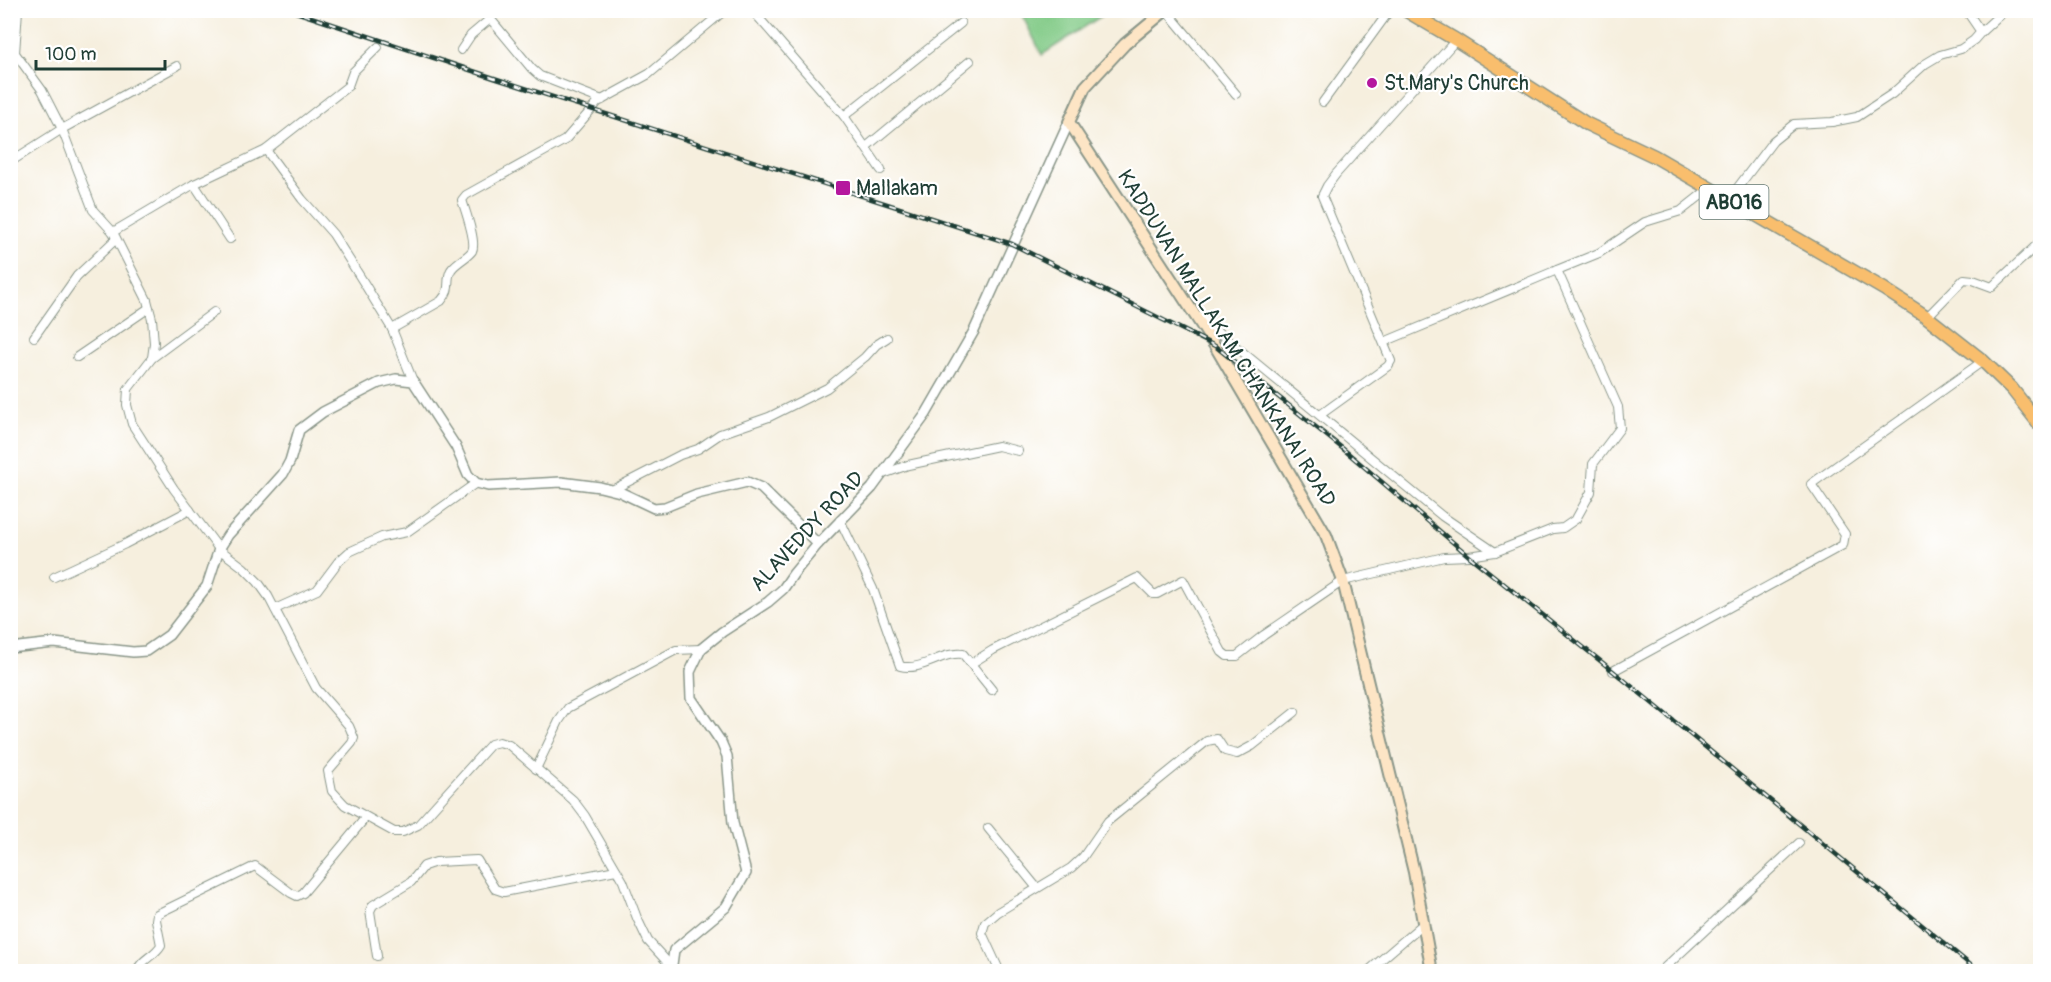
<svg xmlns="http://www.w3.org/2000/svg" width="2051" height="982" viewBox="0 0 2051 982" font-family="Pangolin,sans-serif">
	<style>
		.garden { fill: #81ca86; stroke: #50845d; stroke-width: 1.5 }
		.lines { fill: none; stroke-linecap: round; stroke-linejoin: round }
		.minor-casing { stroke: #8a9689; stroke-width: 10 }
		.tertiary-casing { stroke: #8a9689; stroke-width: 12 }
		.secondary-casing { stroke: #8a9689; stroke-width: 14 }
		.primary-casing { stroke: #8a9689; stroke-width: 15 }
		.minor { stroke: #fff; stroke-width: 8 }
		.tertiary { stroke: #fff; stroke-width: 9 }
		.secondary { stroke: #fde5c5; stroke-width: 10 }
		.primary { stroke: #f9be6d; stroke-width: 12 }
		.rail-casing { stroke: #1f3d34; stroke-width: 4.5 }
		.rail { stroke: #fff; stroke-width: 2; stroke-dasharray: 7; stroke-linecap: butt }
		.poi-dot { fill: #b5179e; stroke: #fff; stroke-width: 2 }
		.labels { text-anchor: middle; stroke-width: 4.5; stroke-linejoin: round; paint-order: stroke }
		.shield { fill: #fff; stroke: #627771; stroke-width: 1.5 }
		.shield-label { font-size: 20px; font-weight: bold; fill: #1f3d34 }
		.poi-label { font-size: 21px; fill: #1f3d34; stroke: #fff; text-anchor: start }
		.street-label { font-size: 21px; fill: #1f3d34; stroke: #fff }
	</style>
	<rect width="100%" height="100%" fill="#fff"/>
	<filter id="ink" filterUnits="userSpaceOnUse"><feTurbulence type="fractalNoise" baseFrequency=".0167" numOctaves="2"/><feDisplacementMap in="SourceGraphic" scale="12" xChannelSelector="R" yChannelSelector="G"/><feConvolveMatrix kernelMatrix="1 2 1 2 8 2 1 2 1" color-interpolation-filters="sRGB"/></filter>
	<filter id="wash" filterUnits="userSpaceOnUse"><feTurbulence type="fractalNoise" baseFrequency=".008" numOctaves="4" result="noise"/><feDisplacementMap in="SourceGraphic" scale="24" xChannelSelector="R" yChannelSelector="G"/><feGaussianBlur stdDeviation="1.35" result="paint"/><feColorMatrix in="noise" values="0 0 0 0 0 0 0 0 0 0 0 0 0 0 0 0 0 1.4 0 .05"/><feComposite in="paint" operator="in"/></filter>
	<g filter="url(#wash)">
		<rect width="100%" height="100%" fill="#f6efde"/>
		<polygon class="garden" points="1020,11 1109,11 1042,55"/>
	</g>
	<g filter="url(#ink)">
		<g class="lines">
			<g class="minor-casing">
				<g id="minor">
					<polyline points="18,10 15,53 42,90 62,129 93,210 113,232 147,300 152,319 154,343 152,358 128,389 127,405 132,424 174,489 219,549 244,568 258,582 268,596 316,688 349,726 354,738 352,743 328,771 332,791 345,805 394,832 403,832 418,825 491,744 499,742 509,745 573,800 585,816 623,881 637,918 648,941 671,966"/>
					<polyline points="483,10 532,69 540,76 602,100"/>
					<polyline points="752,10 844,116 881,170"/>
					<polyline points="1166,10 1236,94"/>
					<polyline points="1966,10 1981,32"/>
					<polyline points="461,50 471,35 490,19"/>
					<polyline points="1323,102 1390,10"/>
					<polyline points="844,116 961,23"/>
					<polyline points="866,147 970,61"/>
					<polyline points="266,150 302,199 333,234 364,283 392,329 413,381"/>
					<polyline points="10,162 62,129 177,66"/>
					<polyline points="194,184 230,239"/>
					<polyline points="1729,199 1773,141 1794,124 1832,122 1857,117 1892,94 1925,64 1940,55 1961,49 1974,40 1981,32 2005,10"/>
					<polyline points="113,232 194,184 266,150 348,86 353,72 378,47"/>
					<polyline points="1200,317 1442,516 1495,552"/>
					<polyline points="1927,317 1964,279 1973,280 1992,287 2040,242"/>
					<path d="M392,329L441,301C453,288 445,281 451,270C456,262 467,258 472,251C477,242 465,210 462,200L466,195L565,140L598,102L649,74L725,10"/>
					<polyline points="34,337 77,276 116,239"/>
					<polyline points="1384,342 1557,270"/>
					<polyline points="77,357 149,308"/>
					<polyline points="152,358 214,312"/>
					<polyline points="1320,415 1388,366 1391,361 1322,196 1327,186 1336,174 1456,40"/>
					<polyline points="883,474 908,465 998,446 1018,451"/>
					<polyline points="612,490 680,455 698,449 720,434 769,417 827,388 865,357 876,345 887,338"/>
					<path d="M840,520L873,589L900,666C922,672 942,651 963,654L992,690"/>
					<polyline points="54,577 125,544 190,510"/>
					<polyline points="275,609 317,590 338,562 349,552 382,537 407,532 476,483"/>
					<polyline points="972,663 993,650 1137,578 1153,594 1157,594 1183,580 1222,652 1227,656 1237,656 1264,635 1343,581 1444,557 1469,556 1495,552 1553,529 1563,528 1576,519 1591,492 1593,464 1620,428 1618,407 1557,270 1599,253 1645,222 1681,211 1710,188"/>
					<polyline points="1613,671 1843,545 1845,534 1811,484 1983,361"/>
					<polyline points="536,769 559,721 568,708 676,650 701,649"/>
					<polyline points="988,828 1037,888"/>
					<polyline points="377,956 370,911 373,905 411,882 424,866 436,862 477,860 495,889 504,892 616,870"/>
					<path d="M136,972C142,958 154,957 161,945L156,920L157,914L255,866L291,893L297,896L303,893L366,817"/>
					<polyline points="1000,972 982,933 985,923 998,912 1071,868 1083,857 1108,821 1207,741 1217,739 1225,751 1237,754 1252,746 1295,712"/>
					<polyline points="1367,972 1423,924"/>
					<polyline points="1660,972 1799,843"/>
				</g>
			</g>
			<g class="tertiary-casing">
				<g id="tertiary">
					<polyline points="10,648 54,643 133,652 146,651 169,635 207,586 219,549 228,535 283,474 290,461 299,430 323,412 379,383 396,379 413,381 456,447 468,475 476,483 488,486 561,482 600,487 620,492 654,508 665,507 697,494 747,482 761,488 818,544"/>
					<polyline points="671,972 674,950 726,907 746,873 733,823 727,756 721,742 691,698 690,672 701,649 722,632 768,602 783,589 794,573 818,544 872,488 926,414 974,331 1069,122"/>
				</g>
			</g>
			<g class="secondary-casing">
				<polyline id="secondary" points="1166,10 1125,44 1085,87 1069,122 1215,346 1326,535 1343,581 1414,872 1432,972"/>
			</g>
			<g class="primary-casing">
				<polyline id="primary" points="1405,10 1456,40 1587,124 1654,156 1884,289 1927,317 1983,361 2012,389 2040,425"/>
			</g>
			<use href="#minor" class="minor"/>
			<use href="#tertiary" class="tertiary"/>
			<use href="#secondary" class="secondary"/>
			<use href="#primary" class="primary"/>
			<g class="rail-casing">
				<polyline id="rail" points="290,10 497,79 1012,244 1215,346 1342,448 1469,556 1613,671 1979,972"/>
			</g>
			<use href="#rail" class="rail"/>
		</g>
	</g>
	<g class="poi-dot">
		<circle cx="1372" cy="83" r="6"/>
		<rect x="835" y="180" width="16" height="16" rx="3"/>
	</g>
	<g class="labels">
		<rect class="shield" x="1699.5" y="185" width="69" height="34" rx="4.5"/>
		<g class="shield-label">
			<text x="1734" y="209">AB016</text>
		</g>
		<g class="poi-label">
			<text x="1384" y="90">St.Mary's Church</text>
			<text x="856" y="195">Mallakam</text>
		</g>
		<g class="street-label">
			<text transform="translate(1227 338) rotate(58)" y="7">KADDUVAN MALLAKAM CHANKANAI ROAD</text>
			<text transform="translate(807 531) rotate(-47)" y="7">ALAVEDDY ROAD</text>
		</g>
	</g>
	<rect width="2051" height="982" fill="none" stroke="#fff" stroke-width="36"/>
	<path d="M36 60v9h129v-9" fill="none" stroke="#1f3d34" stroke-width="3"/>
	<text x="45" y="60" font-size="18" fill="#1f3d34" stroke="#ffffff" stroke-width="4.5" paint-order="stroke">100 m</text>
</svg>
